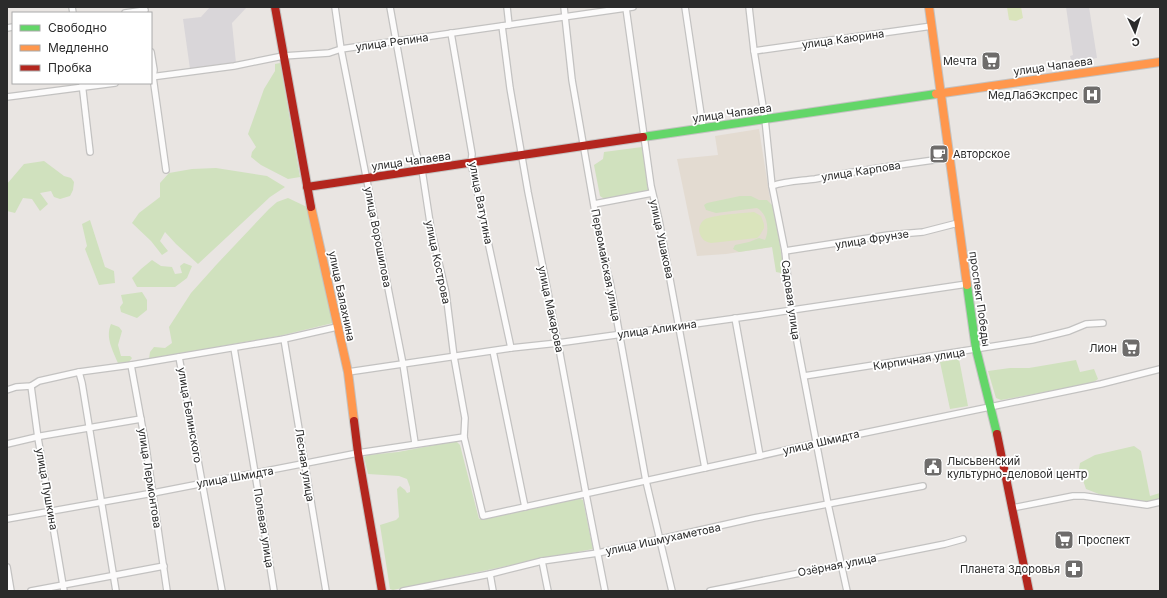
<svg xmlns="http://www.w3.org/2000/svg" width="1167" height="598" viewBox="0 0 1167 598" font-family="Inter,sans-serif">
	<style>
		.industrial { fill: #d9d6d9 }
		.education { fill: #e3dbd1 }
		.green { fill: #d0e1be }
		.pitch { fill: #dae4bc }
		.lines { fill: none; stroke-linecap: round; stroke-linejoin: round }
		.street-casing { stroke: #c3c2c1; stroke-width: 8 }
		.fast-casing { stroke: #c3c2c1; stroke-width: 10 }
		.slow-casing { stroke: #c3c2c1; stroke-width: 10 }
		.jam-casing { stroke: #c3c2c1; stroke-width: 10 }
		.street { stroke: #fcfbfb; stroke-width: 5.5 }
		.fast { stroke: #63d668; stroke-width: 8 }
		.slow { stroke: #ff974d; stroke-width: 8 }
		.jam { stroke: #b3261e; stroke-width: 8 }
		.labels { text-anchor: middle; stroke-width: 3.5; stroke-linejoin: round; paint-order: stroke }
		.street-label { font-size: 11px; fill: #2b2b2b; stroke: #fff }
		.poi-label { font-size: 11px; fill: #2b2b2b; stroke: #fff; text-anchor: end }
	</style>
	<rect width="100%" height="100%" fill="#e9e5e2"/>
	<g class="industrial">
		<polygon points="210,7 247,7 232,23 236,63 190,69 183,19 201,17"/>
		<polygon points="1066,7 1089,7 1097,58 1091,59 1090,61 1072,63 1070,56 1073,55"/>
	</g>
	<polygon class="education" points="759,129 777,243 772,247 726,254 697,256 677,159 718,155 715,136"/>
	<g class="green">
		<polygon points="280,63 300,177 288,179 261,165 251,157 252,152 256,147 248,134 264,89 275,71 275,64"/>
		<polygon points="642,147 649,192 606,200 600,196 594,165 603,159 604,152"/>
		<polygon points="44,161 64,176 71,178 74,182 73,190 70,196 60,199 54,197 51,191 40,193 48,204 40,211 32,199 23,198 15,213 7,211 7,184 24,164"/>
		<polygon points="216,168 267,176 285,187 270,197 198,264 176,244 165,232 160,241 168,251 162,255 151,241 132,223 139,213 160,197 160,183 169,173 192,169"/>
		<path d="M740,196H751L759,200H767L774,207L784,271L781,273L776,272L772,247L739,252L733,249L735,245L749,242L759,238L765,240C770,230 767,213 757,208L716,213L706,210L704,205L707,203Z"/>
		<polygon points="288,198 307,207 333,323 279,336 149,359 150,352 154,347 165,348 172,343 169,327 191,293 217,264 269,209 277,202"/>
		<polygon points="90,220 105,267 114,271 115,283 99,285 85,249 87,246 82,224"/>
		<polygon points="152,260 161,266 172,267 175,274 182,273 180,266 184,263 192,266 187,278 175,287 137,287 132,278 141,269"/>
		<polygon points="142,292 147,300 147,310 137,318 121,312 120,307 123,303 121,295"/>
		<path d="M111,324L119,327L122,331L118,345L121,356H130L132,358L129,362L118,363C113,351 105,337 111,324Z"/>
		<polygon points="959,359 968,406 950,409 940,362"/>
		<polygon points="1076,360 1080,372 1094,369 1098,379 1091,384 1001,400 996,398 988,371 1010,368 1029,368"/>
		<polygon points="456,441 460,445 479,519 578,498 583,500 593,549 530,561 393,590 390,589 380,525 396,520 399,517 397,489 400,486 405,490 407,493 410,492 410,487 407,479 399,476 368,474 364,457 368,455 398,452"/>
		<polygon points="1134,446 1141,451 1150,496 1160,493 1160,499 1148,502 1109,498 1086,489 1079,469 1080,463 1095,455"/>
	</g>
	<g class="pitch">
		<polygon points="1007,7 1021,7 1023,18 1016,21 1009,20"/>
		<path d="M754,212L761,216L764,224V228L760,235L757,238L711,243C706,242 702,240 700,234C698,229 700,223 704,220C710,215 744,213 754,212Z"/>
	</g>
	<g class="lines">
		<g class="street-casing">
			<g id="street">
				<polyline points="72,7 73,13"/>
				<polyline points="335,7 341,49 403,364 415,443"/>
				<polyline points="390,7 416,152 422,170 431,229 446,293 454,357 465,418 464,437 483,516 760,456 816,443 1101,384 1160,369"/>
				<polyline points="507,7 509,25"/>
				<polyline points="564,7 572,80 602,252 610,282 646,481 672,591"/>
				<polyline points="685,7 703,128"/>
				<polyline points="749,7 754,51 765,119 772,186 785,251 791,310 828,504 847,591"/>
				<polyline points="626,8 651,186 659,220 705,468"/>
				<polyline points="125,13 145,10"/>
				<polyline points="502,26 510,88 528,192 558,343 586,494 605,591"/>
				<polyline points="7,28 13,27"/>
				<polyline points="451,33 472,154 471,163 511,348"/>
				<polyline points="754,51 932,26"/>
				<polyline points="151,52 154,70 153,77 166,170"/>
				<polyline points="151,77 234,66 283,56 329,53 341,49 633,7"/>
				<polyline points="82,83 90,152"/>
				<polyline points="7,97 115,83"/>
				<path d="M772,186C786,181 800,181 815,179C859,170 904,164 949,158"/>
				<polyline points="594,204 652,193"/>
				<polyline points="785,251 888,235 923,232 958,223"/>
				<polyline points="735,318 760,456"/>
				<polyline points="284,339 326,591"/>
				<polyline points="234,348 255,473 274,591"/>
				<polyline points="493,351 525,507"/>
				<polyline points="179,357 222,591"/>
				<polyline points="131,365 146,447 167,591"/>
				<polyline points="79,372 82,383 116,591"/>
				<polyline points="348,372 511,348 558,343 759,315 967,284"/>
				<polyline points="804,376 1032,340 1069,331 1086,324 1103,323"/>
				<polyline points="31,386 38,438 64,591"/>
				<polyline points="7,390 16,387 31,386 39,381 79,372 131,365 284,339 337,327"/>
				<polyline points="7,444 41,436 141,419"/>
				<polyline points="1012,508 1073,496 1084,496 1147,505 1160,502"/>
				<polyline points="7,519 153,493 358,453 464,437"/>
				<polyline points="542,561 548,591"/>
				<polyline points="7,567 11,591"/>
				<polyline points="490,574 493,591"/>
				<polyline points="31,591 164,566"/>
				<polyline points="403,591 490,574 542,561 598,553 754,518 923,486"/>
				<polyline points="710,591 945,544 963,539"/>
			</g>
		</g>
		<g class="fast-casing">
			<g id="fast">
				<polyline points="643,137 936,94"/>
				<polyline points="967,285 976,349 997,434"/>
			</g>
		</g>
		<g class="slow-casing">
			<g id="slow">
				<polyline points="929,7 967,285"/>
				<polyline points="936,94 1160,62"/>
				<polyline points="311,207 348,372 354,421"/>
			</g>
		</g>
		<g class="jam-casing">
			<g id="jam">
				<polyline points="275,7 311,207"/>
				<polyline points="307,187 643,137"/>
				<polyline points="354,421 358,453 382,591"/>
				<polyline points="997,434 1029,591"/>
			</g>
		</g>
		<use href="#street" class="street"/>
		<use href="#fast" class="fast"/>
		<use href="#slow" class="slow"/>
		<use href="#jam" class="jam"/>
	</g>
	<defs>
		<g id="supermarket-square" transform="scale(1)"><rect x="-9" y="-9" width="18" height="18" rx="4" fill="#6e6c6b" stroke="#fff"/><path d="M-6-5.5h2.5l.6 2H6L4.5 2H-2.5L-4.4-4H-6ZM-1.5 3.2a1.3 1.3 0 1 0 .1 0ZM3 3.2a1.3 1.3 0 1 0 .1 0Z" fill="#fff"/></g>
		<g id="hospital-square" transform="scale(1)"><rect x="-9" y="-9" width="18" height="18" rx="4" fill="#6e6c6b" stroke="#fff"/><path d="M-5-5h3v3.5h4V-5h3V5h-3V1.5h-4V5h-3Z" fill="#fff"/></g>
		<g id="cafe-square" transform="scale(1)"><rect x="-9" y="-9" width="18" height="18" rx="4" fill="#6e6c6b" stroke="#fff"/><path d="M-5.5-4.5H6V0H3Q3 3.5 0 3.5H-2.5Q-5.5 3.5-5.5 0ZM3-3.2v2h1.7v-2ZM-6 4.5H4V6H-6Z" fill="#fff"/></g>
		<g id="civic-square" transform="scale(1)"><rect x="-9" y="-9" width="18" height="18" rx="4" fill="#6e6c6b" stroke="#fff"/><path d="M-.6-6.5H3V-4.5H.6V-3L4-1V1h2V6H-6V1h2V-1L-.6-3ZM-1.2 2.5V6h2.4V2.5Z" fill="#fff"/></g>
		<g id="pharmacy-square" transform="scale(1)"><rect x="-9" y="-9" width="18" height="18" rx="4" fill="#6e6c6b" stroke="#fff"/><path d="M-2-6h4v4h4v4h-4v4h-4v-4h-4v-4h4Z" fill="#fff"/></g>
	</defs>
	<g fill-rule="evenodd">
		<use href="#supermarket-square" x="991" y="61"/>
		<use href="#hospital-square" x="1092" y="95"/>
		<use href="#cafe-square" x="939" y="154"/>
		<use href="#supermarket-square" x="1131" y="348"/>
		<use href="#civic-square" x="933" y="467"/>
		<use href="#supermarket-square" x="1064" y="540"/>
		<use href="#pharmacy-square" x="1074" y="569"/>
	</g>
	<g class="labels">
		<g class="street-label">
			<text transform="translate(843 39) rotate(-8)" y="4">улица Каюрина</text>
			<text transform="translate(392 42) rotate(-8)" y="4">улица Репина</text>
			<text transform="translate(1053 66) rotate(-8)" y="4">улица Чапаева</text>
			<text transform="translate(732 113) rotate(-8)" y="4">улица Чапаева</text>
			<text transform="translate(411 161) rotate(-8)" y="4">улица Чапаева</text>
			<text transform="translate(861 171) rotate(-9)" y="4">улица Карпова</text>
			<text transform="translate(481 203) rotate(79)" y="4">улица Ватутина</text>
			<text transform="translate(378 237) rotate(79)" y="4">улица Ворошилова</text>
			<text transform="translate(662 239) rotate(78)" y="4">улица Ушакова</text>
			<text transform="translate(872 239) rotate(-9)" y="4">улица Фрунзе</text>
			<text transform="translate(438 262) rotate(78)" y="4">улица Кострова</text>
			<text transform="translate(606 265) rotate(79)" y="4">Первомайская улица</text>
			<text transform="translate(342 296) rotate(78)" y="4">улица Балахнина</text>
			<text transform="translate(980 299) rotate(82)" y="4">проспект Победы</text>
			<text transform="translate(791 300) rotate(82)" y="4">Садовая улица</text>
			<text transform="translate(551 309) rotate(78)" y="4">улица Макарова</text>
			<text transform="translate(657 329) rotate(-8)" y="4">улица Аликина</text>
			<text transform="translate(919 359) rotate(-9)" y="4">Кирпичная улица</text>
			<text transform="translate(190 415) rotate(80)" y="4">улица Белинского</text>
			<text transform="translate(821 442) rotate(-13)" y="4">улица Шмидта</text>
			<text transform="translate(305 465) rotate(81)" y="4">Лесная улица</text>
			<text transform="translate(235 477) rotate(-10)" y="4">улица Шмидта</text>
			<text transform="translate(150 478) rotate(81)" y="4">улица Лермонтова</text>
			<text transform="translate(47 489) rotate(80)" y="4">улица Пушкина</text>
			<text transform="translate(264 528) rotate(81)" y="4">Полевая улица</text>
			<text transform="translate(663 539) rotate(-12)" y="4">улица Ишмухаметова</text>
			<text transform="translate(837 565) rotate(-11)" y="4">Озёрная улица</text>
		</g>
		<g class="poi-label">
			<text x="977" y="65">Мечта</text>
			<text x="1078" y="99">МедЛабЭкспрес</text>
			<text x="953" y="158" text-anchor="start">Авторское</text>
			<text x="1117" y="352">Лион</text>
			<text x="947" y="465" text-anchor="start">Лысьвенский<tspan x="947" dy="13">культурно-деловой центр</tspan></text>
			<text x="1078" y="544" text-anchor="start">Проспект</text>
			<text x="1060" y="573">Планета Здоровья</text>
		</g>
	</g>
	<rect width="1167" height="598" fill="none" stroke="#2b2b2b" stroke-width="16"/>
	<rect x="12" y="12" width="140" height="72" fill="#ffffff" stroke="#aaaaaa"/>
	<rect x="20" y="25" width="20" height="6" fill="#63d668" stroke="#aaaaaa"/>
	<text x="48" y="32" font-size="12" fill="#2b2b2b">Свободно</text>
	<rect x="20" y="45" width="20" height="6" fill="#ff974d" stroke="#aaaaaa"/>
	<text x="48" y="52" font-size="12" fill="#2b2b2b">Медленно</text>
	<rect x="20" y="65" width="20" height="6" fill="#b3261e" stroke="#aaaaaa"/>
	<text x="48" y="72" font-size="12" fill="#2b2b2b">Пробка</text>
	<g transform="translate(1135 32) rotate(176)" stroke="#ffffff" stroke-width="3" paint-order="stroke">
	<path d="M0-3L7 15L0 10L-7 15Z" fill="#2b2b2b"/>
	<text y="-6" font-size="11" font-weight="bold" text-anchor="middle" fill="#2b2b2b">С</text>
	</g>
</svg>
